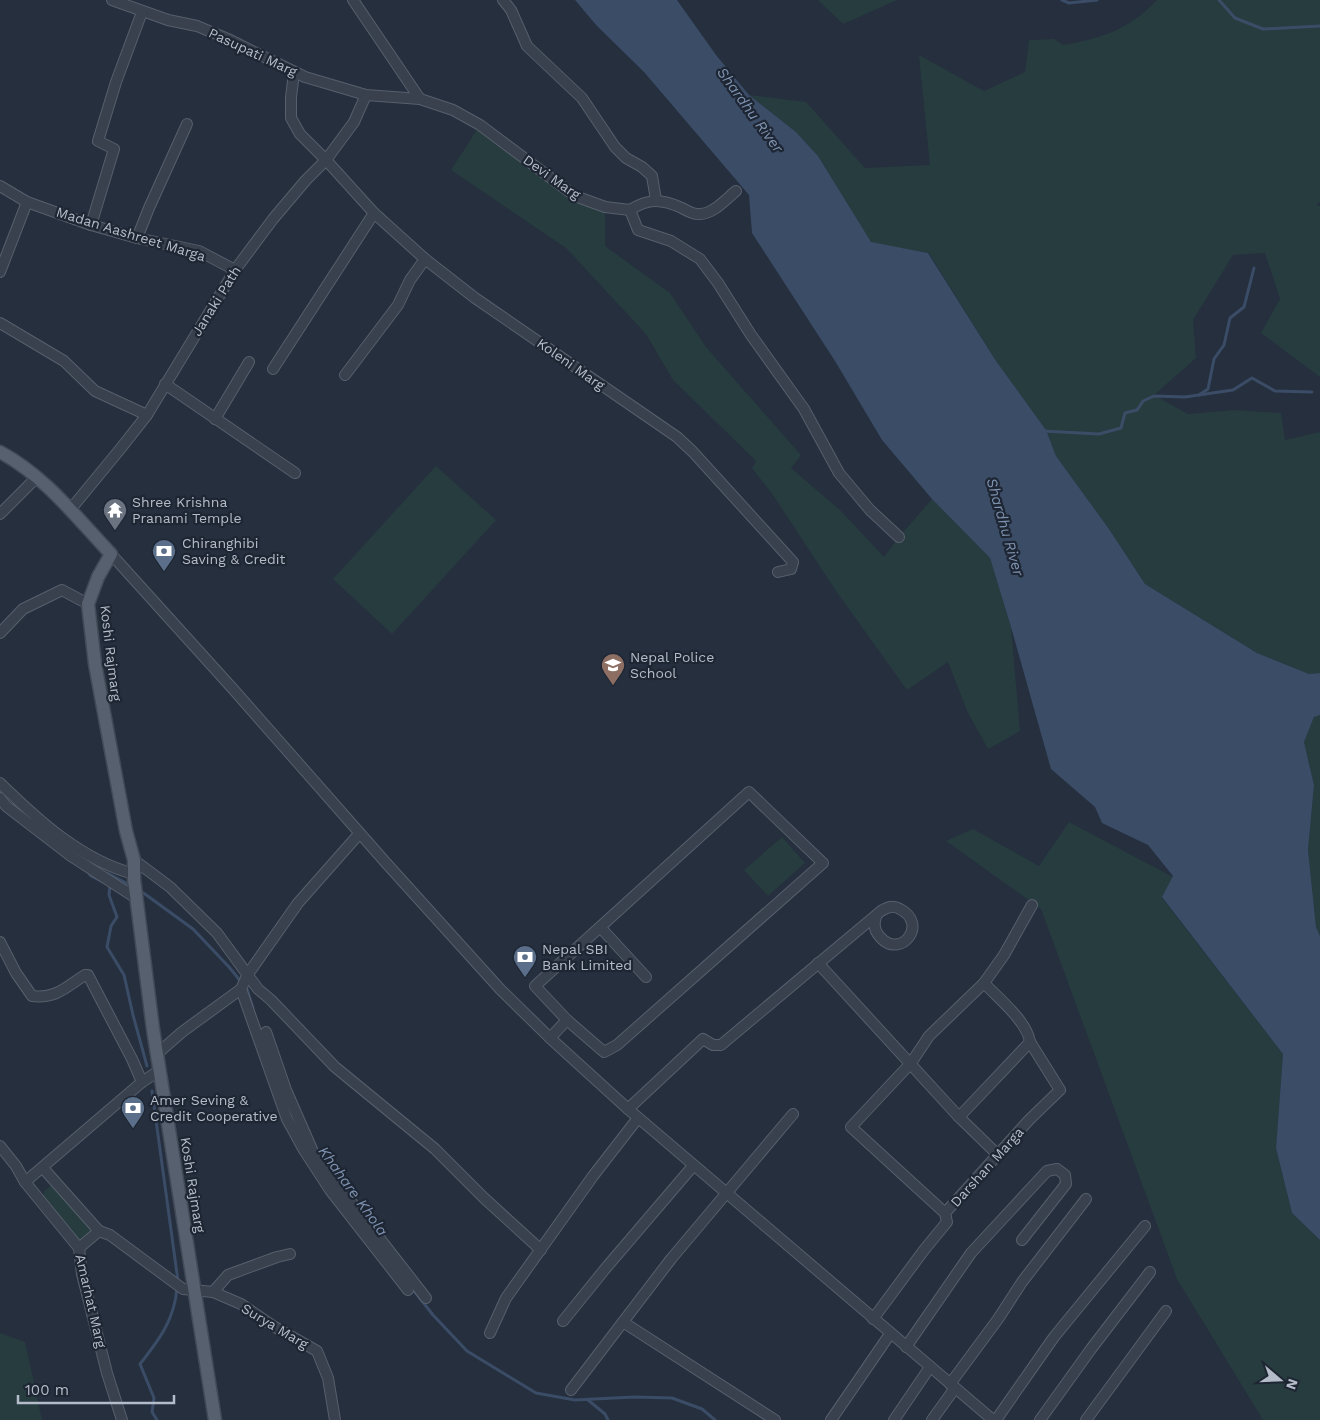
<svg xmlns="http://www.w3.org/2000/svg" width="1320" height="1420" viewBox="0 0 1320 1420" font-family="'Work Sans',sans-serif">
	<style>
		.green { fill: #273c3f }
		.water { fill: #3b4c67 }
		.lines { fill: none; stroke-linecap: round; stroke-linejoin: round }
		.stream { stroke: #3b4c67; stroke-width: 3 }
		.minor-casing { stroke: #575f6c; stroke-width: 12 }
		.major-casing { stroke: #424a57; stroke-width: 15 }
		.minor { stroke: #39414e; stroke-width: 10 }
		.major { stroke: #57606e; stroke-width: 12 }
		.labels { text-anchor: middle; stroke-width: 4.5; stroke-linejoin: round; paint-order: stroke }
		.street-label { font-size: 14px; fill: #b5bcc9; stroke: #1e2633 }
		.poi-label { font-size: 14px; fill: #b5bcc9; stroke: #1e2633; text-anchor: start }
		.water-label { font-size: 15px; font-style: italic; fill: #7d92b0; stroke: #1e2633 }
	</style>
	<rect width="100%" height="100%" fill="#252f3e"/>
	<g class="green">
		<polygon points="818,0 897,0 843,24"/>
		<path d="M1157,0H1320V202L1316,205L1320,206V377L1261,333L1280,299L1265,253L1233,255L1193,320L1196,358L1154,395L1188,414L1234,410L1281,413L1285,440L1320,432V673L1309,674L1257,653L1145,584L1109,529L1056,456L1046,430L996,361L929,253L871,243L818,156L796,132L749,95L806,102L865,168L930,165L919,55L984,91L1025,72L1029,40L1054,39L1063,45C1103,38 1128,30 1157,0Z"/>
		<polygon points="480,125 542,172 605,207 605,246 670,293 706,347 801,455 791,468 840,510 884,557 899,537 932,499 990,558 1011,627 1020,731 988,749 968,713 948,662 907,690 836,591 773,495 752,468 756,461 673,380 646,334 566,248 451,170"/>
		<polygon points="436,466 496,520 392,634 333,579"/>
		<polygon points="1320,715 1320,936 1316,927 1308,850 1314,785 1304,742 1314,717"/>
		<polygon points="1069,822 1173,877 1162,898 1283,1054 1276,1148 1292,1213 1320,1240 1320,1420 1263,1420 1177,1279 1041,909 946,841 973,829 1039,866"/>
		<polygon points="782,837 805,863 768,896 744,870"/>
		<polygon points="52,1185 56,1186 91,1231 91,1236 80,1243 44,1198 44,1191"/>
		<polygon points="0,1333 25,1342 42,1420 0,1420"/>
	</g>
	<polygon class="water" points="575,0 677,0 716,55 749,95 796,132 818,156 871,242 928,253 996,361 1046,430 1056,456 1109,529 1145,584 1257,653 1309,674 1320,673 1320,715 1314,717 1304,742 1314,785 1308,850 1316,927 1320,936 1320,1240 1292,1213 1276,1148 1283,1054 1162,897 1173,876 1148,845 1102,823 1095,807 1051,769 1011,627 990,558 932,499 882,440 835,361 752,233 749,195 644,72 597,26"/>
	<g class="lines">
		<g class="stream">
			<polyline points="1062,0 1069,3 1097,0"/>
			<polyline points="1219,0 1235,18 1263,29 1320,26"/>
			<polyline points="1199,395 1208,389 1214,359 1224,345 1230,318 1244,307 1254,268"/>
			<polyline points="1042,431 1099,434 1121,428 1125,413 1137,410 1143,401 1154,396 1185,397 1233,390 1252,378 1275,391 1312,392"/>
			<polyline points="14,803 25,815"/>
			<polyline points="87,871 91,876 103,882"/>
			<polyline points="107,873 130,885"/>
			<polyline points="108,884 110,885 109,895 117,917 111,926 107,947 124,975 133,1015 147,1066"/>
			<polyline points="138,889 193,929 229,967 247,989 253,1008"/>
			<polyline points="152,1091 178,1281"/>
			<polyline points="288,1106 295,1123"/>
			<polyline points="411,1287 433,1315 467,1351 536,1393 575,1400 634,1397 672,1398 702,1409 715,1420"/>
			<polyline points="588,1400 605,1414 608,1420"/>
			<path d="M157,1420L152,1412L154,1398L140,1364C159,1340 175,1319 177,1287"/>
		</g>
		<g class="minor-casing">
			<g id="minor">
				<path d="M112,0L168,20L197,26L228,39L305,77L366,95L420,99L453,110L480,125L575,196L605,207L630,210C649,198 661,199 682,208C687,211 694,215 700,214C713,214 726,199 736,191"/>
				<polyline points="353,0 420,99"/>
				<polyline points="503,0 511,10 527,46 582,98 615,147 626,158 642,167 652,176 656,200"/>
				<polyline points="294,73 291,97 291,118 300,134 326,160 374,213 425,259 475,298 677,437 693,452 793,562 791,569 778,572"/>
				<polyline points="0,186 27,202 91,225 137,238 199,251 235,270"/>
				<polyline points="630,210 638,230 671,241 700,259 718,283 751,335 804,409 839,473 870,510 899,537"/>
				<polyline points="91,225 114,149 98,141 116,82 142,12"/>
				<polyline points="137,238 149,208 187,124"/>
				<polyline points="0,272 27,202"/>
				<polyline points="0,323 64,361 95,391 147,415"/>
				<polyline points="273,369 374,213"/>
				<polyline points="345,375 398,305 410,280 425,259"/>
				<polyline points="165,384 295,473"/>
				<polyline points="215,419 249,362"/>
				<polyline points="70,510 121,448 147,415 235,270 273,219 306,180 326,160 354,122 366,95"/>
				<polyline points="0,514 37,477"/>
				<polyline points="111,554 233,689 387,864 500,989 550,1038 628,1109 993,1420"/>
				<polyline points="0,633 23,609 62,590 88,604"/>
				<path d="M0,783C38,820 81,860 134,874"/>
				<polygon points="749,792 823,863 617,1045 604,1052 567,1020 535,986"/>
				<polyline points="0,798 6,806 71,856 136,898"/>
				<polyline points="134,860 170,887 217,933 258,989 271,1000 335,1067 435,1149 484,1198 541,1250"/>
				<polyline points="600,927 646,977"/>
				<path d="M0,942L16,973L32,996C56,999 66,987 85,975H88L132,1059L142,1082"/>
				<polyline points="818,963 959,1117 998,1155"/>
				<polyline points="241,989 287,1119 304,1150 330,1190 408,1290"/>
				<polyline points="266,1032 286,1090 314,1154 426,1298"/>
				<polyline points="550,1038 567,1020"/>
				<polyline points="158,1053 182,1032 241,989 248,974 298,903 359,834"/>
				<path d="M628,1109L703,1039L713,1045H721L881,911C888,907 893,905 900,909C929,924 901,959 881,938C875,932 873,925 876,917"/>
				<path d="M959,1117L1030,1042C1027,1021 998,998 984,983"/>
				<polyline points="0,1146 16,1166 25,1182 79,1248 82,1274 107,1373 122,1420"/>
				<polyline points="43,1168 99,1231"/>
				<polyline points="25,1182 142,1082 160,1070"/>
				<polyline points="945,1213 851,1127 911,1063 929,1036 984,983 1004,955 1032,905"/>
				<polyline points="945,1213 1029,1120 1060,1090 1030,1042"/>
				<polyline points="79,1248 99,1231 110,1235 183,1289 213,1292 241,1304 273,1326 317,1351 328,1378 335,1420"/>
				<polyline points="213,1292 228,1275 277,1257 290,1254"/>
				<polyline points="873,1319 924,1250 947,1222 945,1213"/>
				<polyline points="563,1321 605,1269 693,1166"/>
				<polyline points="623,1322 775,1420"/>
				<polyline points="490,1333 506,1298 593,1176 638,1118"/>
				<polyline points="906,1347 971,1253 1047,1171 1057,1169 1065,1175 1066,1184 1022,1240"/>
				<polyline points="950,1384 998,1319 1022,1282 1086,1199"/>
				<polyline points="571,1390 671,1259 793,1114"/>
				<polyline points="831,1420 890,1334"/>
				<polyline points="894,1420 930,1367"/>
				<polyline points="932,1420 955,1388"/>
				<polyline points="996,1420 1054,1337 1145,1226"/>
				<polyline points="1040,1420 1091,1349 1150,1272"/>
				<polyline points="1086,1420 1166,1311"/>
			</g>
		</g>
		<g class="major-casing">
			<path id="major" d="M0,452C45,476 76,517 111,554L98,577L88,604L95,664L126,831L134,860V879L153,1029L215,1420"/>
		</g>
		<use href="#minor" class="minor"/>
		<use href="#major" class="major"/>
	</g>
	<defs>
		<g id="temple-pin" transform="scale(1.25)"><path d="M0 17L-7.5 6A9.5 9.5 0 1 1 7.5 6Z" fill="#6b7280" stroke="#1e2633"/><path d="M0-6L5-2H3V0L6.5 2.5H4V6H1.5V3h-3V6H-4V2.5H-6.5L-3 0V-2H-5Z" fill="#fff"/></g>
		<g id="bank-pin" transform="scale(1.25)"><path d="M0 17L-7.5 6A9.5 9.5 0 1 1 7.5 6Z" fill="#5c6f8a" stroke="#1e2633"/><path d="M-6-4H6V4H-6ZM0-2.3a2.3 2.3 0 1 0 0 4.6a2.3 2.3 0 1 0 0-4.6Z" fill="#fff"/></g>
		<g id="school-pin" transform="scale(1.25)"><path d="M0 17L-7.5 6A9.5 9.5 0 1 1 7.5 6Z" fill="#8d6e63" stroke="#1e2633"/><path d="M0-5L7-2L0 1L-7-2ZM-4 1L0 2.5L4 1V4Q0 6-4 4Z" fill="#fff"/></g>
	</defs>
	<g fill-rule="evenodd">
		<use href="#temple-pin" x="115" y="510"/>
		<use href="#bank-pin" x="164" y="551"/>
		<use href="#school-pin" x="613" y="665"/>
		<use href="#bank-pin" x="525" y="957"/>
		<use href="#bank-pin" x="133" y="1108"/>
	</g>
	<g class="labels">
		<g class="street-label">
			<text transform="translate(253 52) rotate(25)" y="5">Pasupati Marg</text>
			<text transform="translate(552 177) rotate(35)" y="5">Devi Marg</text>
			<text transform="translate(131 234) rotate(17)" y="5">Madan Aashreet Marga</text>
			<text transform="translate(216 301) rotate(-58)" y="5">Janaki Path</text>
			<text transform="translate(571 364) rotate(35)" y="5">Koleni Marg</text>
			<text transform="translate(111 653) rotate(83)" y="5">Koshi Rajmarg</text>
			<text transform="translate(987 1167) rotate(-48)" y="5">Darshan Marga</text>
			<text transform="translate(193 1185) rotate(81)" y="5">Koshi Rajmarg</text>
			<text transform="translate(91 1301) rotate(77)" y="5">Amarhat Marg</text>
			<text transform="translate(275 1326) rotate(31)" y="5">Surya Marg</text>
		</g>
		<g class="poi-label">
			<text x="132" y="507">Shree Krishna<tspan x="132" dy="16">Pranami Temple</tspan></text>
			<text x="182" y="548">Chiranghibi<tspan x="182" dy="16">Saving &amp; Credit</tspan></text>
			<text x="630" y="662">Nepal Police<tspan x="630" dy="16">School</tspan></text>
			<text x="542" y="954">Nepal SBI<tspan x="542" dy="16">Bank Limited</tspan></text>
			<text x="150" y="1105">Amer Seving &amp;<tspan x="150" dy="16">Credit Cooperative</tspan></text>
		</g>
		<g class="water-label">
			<text transform="translate(750 110) rotate(54)" y="5">Shardhu River</text>
			<text transform="translate(1005 527) rotate(74)" y="5">Shardhu River</text>
			<text transform="translate(353 1191) rotate(54)" y="5">Khahare Khola</text>
		</g>
	</g>
	<g transform="translate(1280 1380) rotate(109)" stroke="#1e2633" stroke-width="4" paint-order="stroke">
	<path d="M0-4L9 19L0 12L-9 19Z" fill="#b5bcc9"/>
	<text y="-8" font-size="14" font-weight="bold" text-anchor="middle" fill="#b5bcc9">N</text>
	</g>
	<path d="M18 1395v8h156v-8" fill="none" stroke="#b5bcc9" stroke-width="2.5"/>
	<text x="25" y="1395" font-size="15" fill="#b5bcc9" stroke="#1e2633" stroke-width="4" paint-order="stroke">100 m</text>
</svg>
